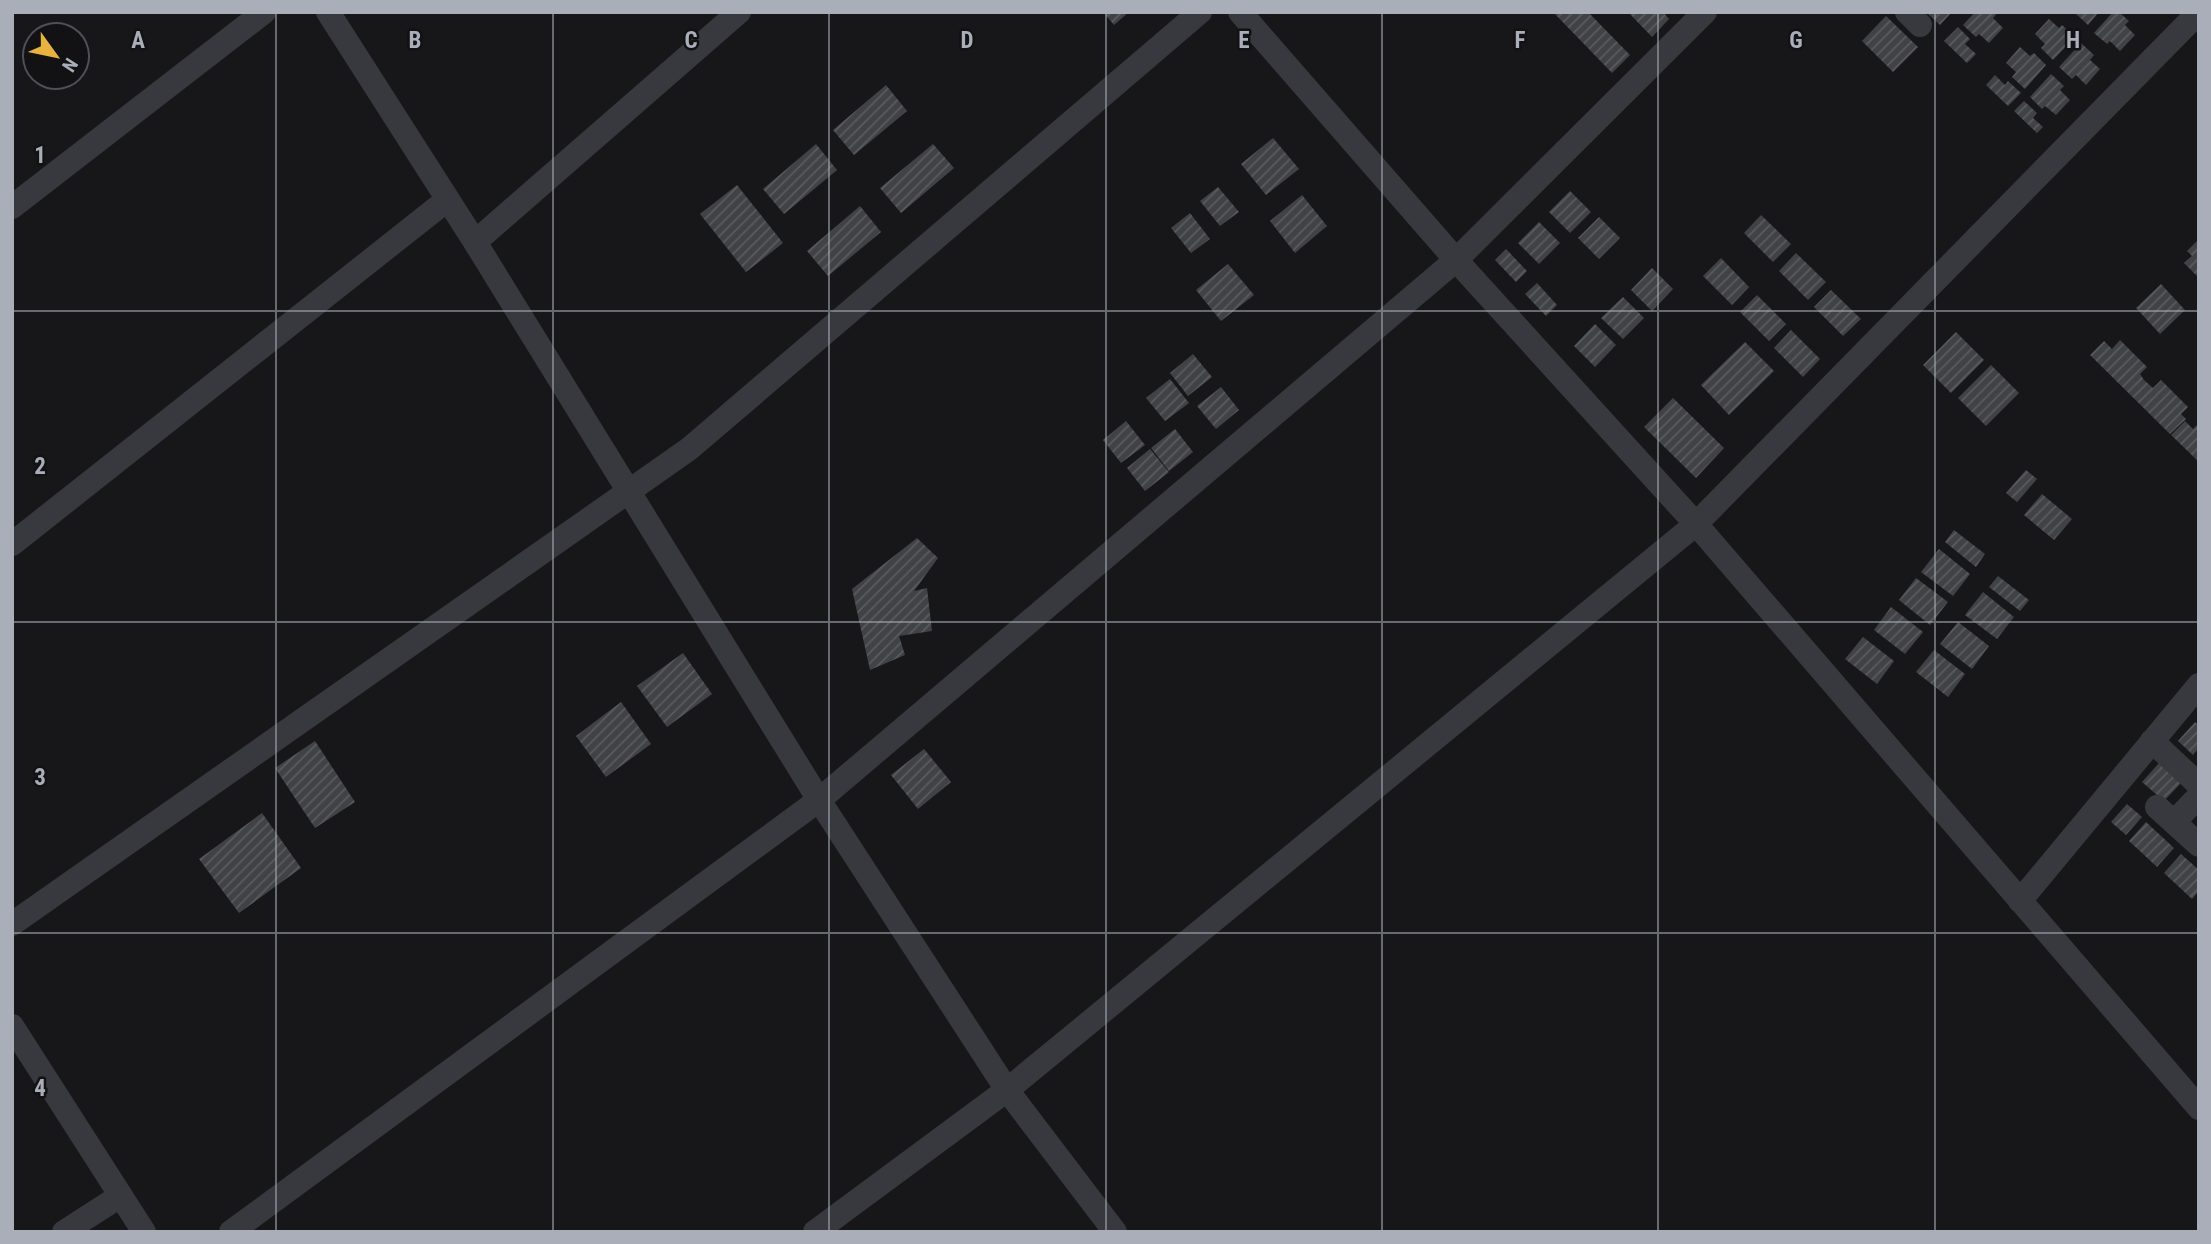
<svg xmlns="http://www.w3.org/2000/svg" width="2211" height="1244" viewBox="0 0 2211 1244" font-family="'Roboto Condensed',sans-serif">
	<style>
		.building { fill: url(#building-hatch) }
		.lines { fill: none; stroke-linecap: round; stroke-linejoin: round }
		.minor { stroke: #38393e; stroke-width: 24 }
		.grid { fill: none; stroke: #aaaeb8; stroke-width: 2; stroke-opacity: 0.55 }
		.grid-label { font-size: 23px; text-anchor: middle; font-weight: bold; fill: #aaaeb8; stroke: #121214; stroke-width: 5; stroke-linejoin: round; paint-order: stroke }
	</style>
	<defs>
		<pattern id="building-hatch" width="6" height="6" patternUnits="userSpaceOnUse" patternTransform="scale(1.75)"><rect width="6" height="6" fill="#414246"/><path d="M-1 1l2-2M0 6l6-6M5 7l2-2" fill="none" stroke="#5a5b5f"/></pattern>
	</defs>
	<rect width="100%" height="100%" fill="#171719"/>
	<g class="building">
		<polygon points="1103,12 1129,12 1114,25"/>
		<polygon points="1553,12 1588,12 1630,55 1612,73"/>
		<polygon points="1628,12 1663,12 1669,19 1652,37"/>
		<polygon points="1926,12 1952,12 1940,25"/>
		<polygon points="1975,12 1998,12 1993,18 2003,28 1989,43 1979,34 1976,37 1963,25"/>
		<polygon points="2074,12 2099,12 2088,25"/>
		<polygon points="2113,12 2119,12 2129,21 2125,25 2135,35 2120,51 2110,41 2107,44 2094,33"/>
		<polygon points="1886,16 1918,47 1893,72 1862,41"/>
		<polygon points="2049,19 2059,28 2062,25 2075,37 2053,60 2041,48 2045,44 2035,34"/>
		<polygon points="1958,27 1970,39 1965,44 1976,54 1967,63 1944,41"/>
		<polygon points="2081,43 2094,55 2090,60 2100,69 2086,85 2076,75 2072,79 2059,67"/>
		<polygon points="2020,47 2030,56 2034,53 2046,65 2025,89 2012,77 2016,72 2006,63"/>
		<polygon points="2051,74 2064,86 2060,90 2070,100 2056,115 2045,106 2042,109 2030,97"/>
		<polygon points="1995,75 2005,85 2008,81 2021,93 2008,106 1986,85"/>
		<polygon points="886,85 907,111 854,155 833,130"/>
		<polygon points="2024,101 2037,113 2033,118 2043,127 2037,133 2014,111"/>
		<polygon points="1273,138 1299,169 1266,195 1241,164"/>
		<polygon points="816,144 837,170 784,214 763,189"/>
		<polygon points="933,144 954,168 901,213 880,188"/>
		<polygon points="737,185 783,243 746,272 700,214"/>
		<polygon points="1218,187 1239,212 1220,226 1200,201"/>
		<polygon points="1570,191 1591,212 1570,233 1549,212"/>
		<polygon points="1302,195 1327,226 1295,253 1270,221"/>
		<polygon points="860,206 881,232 828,276 807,251"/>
		<polygon points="1190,213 1210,239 1191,253 1171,228"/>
		<polygon points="1761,215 1791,244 1773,262 1744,233"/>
		<polygon points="1599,217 1620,238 1599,259 1578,238"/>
		<polygon points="1539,222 1560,243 1539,264 1518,243"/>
		<polygon points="2199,239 2199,278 2184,263 2192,256 2187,251"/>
		<polygon points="1506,249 1527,271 1516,282 1495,260"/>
		<polygon points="1796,253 1826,282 1808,300 1779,271"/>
		<polygon points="1721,258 1749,287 1732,305 1703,276"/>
		<polygon points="1228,264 1254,295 1221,321 1196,290"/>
		<polygon points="1652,268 1673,289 1652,311 1631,290"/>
		<polygon points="1537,283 1557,305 1546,316 1525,294"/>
		<polygon points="2161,284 2185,310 2160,334 2136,308"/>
		<polygon points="1831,290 1861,319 1843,336 1814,307"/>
		<polygon points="1757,295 1786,324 1769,341 1740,312"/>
		<polygon points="1623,297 1644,318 1623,339 1601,318"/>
		<polygon points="1595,324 1616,345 1595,367 1574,346"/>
		<polygon points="1791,330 1820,359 1803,377 1774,348"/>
		<polygon points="1956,332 1984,360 1951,393 1923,365"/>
		<polygon points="2120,340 2147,367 2140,374 2144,380 2153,388 2161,380 2188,407 2181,414 2186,419 2170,434 2090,355 2104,341 2112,349"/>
		<polygon points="1745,342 1774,371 1729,415 1701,385"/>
		<polygon points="1193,354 1212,377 1188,396 1170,373"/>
		<polygon points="1991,365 2019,393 1986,426 1958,398"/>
		<polygon points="1170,379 1189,403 1165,421 1146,398"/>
		<polygon points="1221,387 1239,410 1216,429 1197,406"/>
		<polygon points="1673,398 1724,448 1696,478 1644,427"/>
		<polygon points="1126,421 1145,445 1121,463 1103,440"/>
		<polygon points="2185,421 2193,429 2199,423 2199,462 2171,435"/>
		<polygon points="1175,429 1193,452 1169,471 1151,448"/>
		<polygon points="1150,449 1169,472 1145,491 1127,468"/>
		<polygon points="2026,470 2037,479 2017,502 2006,493"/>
		<polygon points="2042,494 2072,519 2054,540 2024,515"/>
		<polygon points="1954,530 1985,554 1976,567 1945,542"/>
		<polygon points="917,538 938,558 914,591 927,588 932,631 899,636 905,655 870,670 852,589"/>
		<polygon points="1939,549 1970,574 1953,596 1921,572"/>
		<polygon points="1998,576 2029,600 2020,611 1989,587"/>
		<polygon points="1916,578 1948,602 1930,625 1899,600"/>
		<polygon points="1983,592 2014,617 1997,639 1965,615"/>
		<polygon points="1891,607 1923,632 1905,654 1874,630"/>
		<polygon points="1958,622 1989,646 1972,669 1940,644"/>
		<polygon points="1863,637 1894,661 1877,684 1845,659"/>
		<polygon points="1934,650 1965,674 1948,697 1916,672"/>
		<polygon points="683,653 712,694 667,727 637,686"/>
		<polygon points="621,702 651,744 606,777 576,736"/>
		<polygon points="2195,722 2199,725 2199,748 2193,755 2178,741"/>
		<polygon points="315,741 355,802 315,828 275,768"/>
		<polygon points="924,749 951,782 918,809 891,775"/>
		<polygon points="2159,763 2181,783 2164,801 2142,782"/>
		<polygon points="2127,804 2142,817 2126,835 2111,822"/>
		<polygon points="262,813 301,868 239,913 199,859"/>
		<polygon points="2146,822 2174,848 2157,867 2129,841"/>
		<polygon points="2181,854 2199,870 2199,891 2192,899 2164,873"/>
	</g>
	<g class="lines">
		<g class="minor">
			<polyline points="328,12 475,242 819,800 1007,1090 815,1232"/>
			<polyline points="1240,12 1456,260 1696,524 2199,1108"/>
			<polyline points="1907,12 1920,25"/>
			<polyline points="12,207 264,12"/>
			<polyline points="475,242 739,12"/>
			<polyline points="12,544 447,200"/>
			<polyline points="2152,741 2199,785"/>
			<polyline points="2157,807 2199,845"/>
			<polyline points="2174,822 2199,796"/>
			<polyline points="2020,901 2199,685"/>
			<polyline points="12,924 689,449 1200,12"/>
			<polyline points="12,1026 144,1232"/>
			<polyline points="64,1232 120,1196"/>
			<polyline points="231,1232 819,800 1456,260 1705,12"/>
			<polyline points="1115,1232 1007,1090 1696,524 2199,12"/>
		</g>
	</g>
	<path class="grid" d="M276,12V1232M553,12V1232M829,12V1232M1106,12V1232M1382,12V1232M1658,12V1232M1935,12V1232M12,311H2199M12,622H2199M12,933H2199"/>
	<g class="grid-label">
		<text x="138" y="48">A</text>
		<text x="415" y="48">B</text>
		<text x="691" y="48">C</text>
		<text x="967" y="48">D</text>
		<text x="1244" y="48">E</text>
		<text x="1520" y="48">F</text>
		<text x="1796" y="48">G</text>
		<text x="2073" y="48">H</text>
		<text x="40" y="163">1</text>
		<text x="40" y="474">2</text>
		<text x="40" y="785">3</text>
		<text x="40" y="1096">4</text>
	</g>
	<rect width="2211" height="1244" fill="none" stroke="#aaaeb8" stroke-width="28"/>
	<g transform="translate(56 56) rotate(123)"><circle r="33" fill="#121214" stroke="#4f5056" stroke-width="2"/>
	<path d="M0-5L12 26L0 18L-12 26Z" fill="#e8b240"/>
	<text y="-10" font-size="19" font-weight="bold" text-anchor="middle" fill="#aaaeb8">N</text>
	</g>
</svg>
